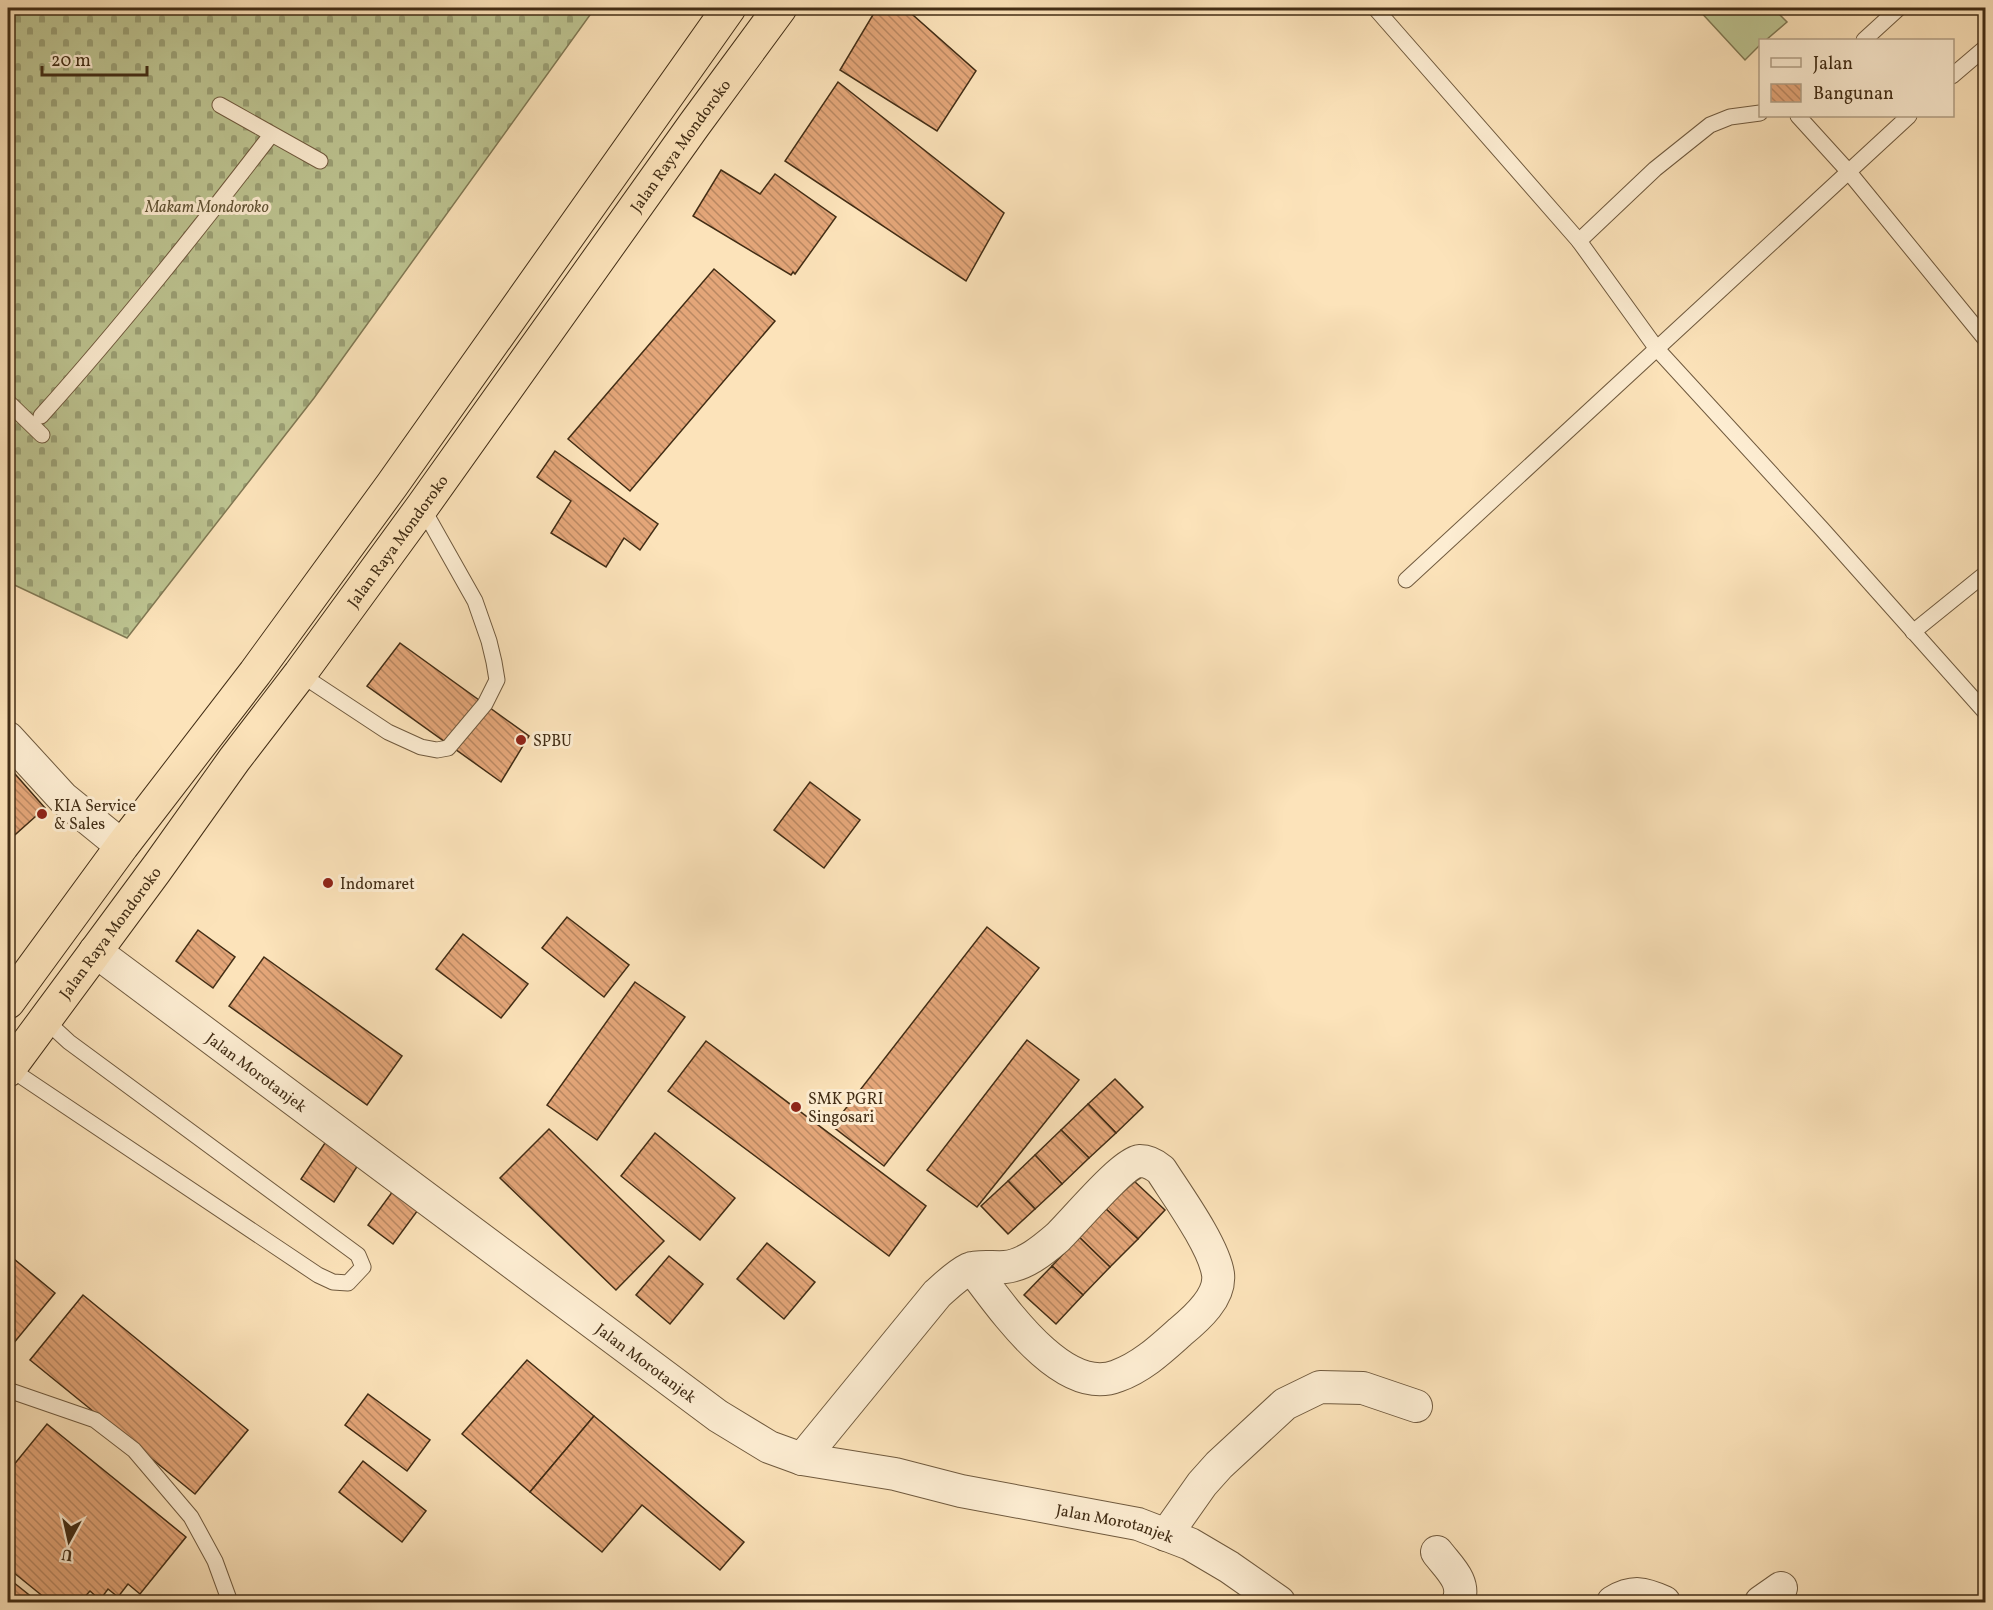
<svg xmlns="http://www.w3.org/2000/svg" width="1993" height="1610" viewBox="0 0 1993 1610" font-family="Vollkorn,serif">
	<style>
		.grass { fill: #bdc491; stroke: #807853; stroke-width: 1.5 }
		.cemetery { fill: url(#cemetery-stones); stroke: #807853; stroke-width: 1.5 }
		.building { fill: url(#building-back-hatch); stroke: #422d15; stroke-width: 1.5 }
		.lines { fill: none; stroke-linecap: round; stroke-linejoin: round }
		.service-casing { stroke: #705a3e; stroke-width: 17 }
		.minor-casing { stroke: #705a3e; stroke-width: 34 }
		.trunk-casing { stroke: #422d15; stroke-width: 35 }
		.service { stroke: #fdedd2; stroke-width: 15 }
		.minor { stroke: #fdedd2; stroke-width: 32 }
		.trunk { stroke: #fce3ba; stroke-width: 33 }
		.poi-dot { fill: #8f2418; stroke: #fdedd2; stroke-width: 2 }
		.labels { text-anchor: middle; stroke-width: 6; stroke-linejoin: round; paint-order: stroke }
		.street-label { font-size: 16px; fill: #422d15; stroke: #fdedd2 }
		.park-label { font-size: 16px; font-style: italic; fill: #615334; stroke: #fdedd2 }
		.poi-label { font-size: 16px; fill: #422d15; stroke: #fdedd2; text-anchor: start }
	</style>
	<defs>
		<pattern id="cemetery-stones" width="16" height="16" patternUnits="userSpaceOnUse" patternTransform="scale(1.5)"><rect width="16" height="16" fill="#bdc491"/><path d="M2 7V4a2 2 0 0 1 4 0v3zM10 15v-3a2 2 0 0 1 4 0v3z" fill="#9ba075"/></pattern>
		<pattern id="building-back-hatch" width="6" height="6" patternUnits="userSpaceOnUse" patternTransform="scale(1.5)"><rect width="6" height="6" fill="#e4a679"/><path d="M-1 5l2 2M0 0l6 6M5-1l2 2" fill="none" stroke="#ba8862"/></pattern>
	</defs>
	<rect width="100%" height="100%" fill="#fce3ba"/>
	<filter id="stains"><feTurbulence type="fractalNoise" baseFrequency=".00333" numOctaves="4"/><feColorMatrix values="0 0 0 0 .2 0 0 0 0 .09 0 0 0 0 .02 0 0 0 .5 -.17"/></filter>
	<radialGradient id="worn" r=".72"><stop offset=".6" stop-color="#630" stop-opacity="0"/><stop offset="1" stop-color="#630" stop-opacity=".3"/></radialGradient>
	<polygon class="grass" points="1697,8 1773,8 1787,22 1766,40 1760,40 1760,45 1745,60"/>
	<polygon class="cemetery" points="8,8 595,8 314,398 127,638 8,582"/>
	<g class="building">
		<polygon points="877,8 905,8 976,71 937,131 840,70"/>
		<polygon points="838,82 1004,213 966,281 785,161"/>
		<polygon points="721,170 760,194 775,174 836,217 795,274 793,272 791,275 693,216"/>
		<polygon points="714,269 775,321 630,491 568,439"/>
		<polygon points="555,451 658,524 640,550 624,538 606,567 551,533 571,501 537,477"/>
		<polygon points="400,643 529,736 501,782 367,686"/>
		<polygon points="8,766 45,808 8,841"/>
		<polygon points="810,782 860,820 824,868 774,830"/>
		<polygon points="567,917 629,965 604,997 542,948"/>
		<polygon points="987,927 1039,968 884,1166 832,1126"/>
		<polygon points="198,930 235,957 213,988 176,961"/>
		<polygon points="463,934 528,984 501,1018 436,969"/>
		<polygon points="264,957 402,1056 367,1105 229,1006"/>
		<polygon points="635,982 685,1017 597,1140 547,1105"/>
		<polygon points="1027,1040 1079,1080 977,1207 927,1170"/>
		<polygon points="706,1041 926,1206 889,1256 668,1091"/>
		<polygon points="1115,1079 1143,1107 1116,1133 1088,1104"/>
		<polygon points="1088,1104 1116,1133 1089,1158 1061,1130"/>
		<polygon points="549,1129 664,1241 616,1290 500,1178"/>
		<polygon points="1061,1130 1089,1158 1062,1184 1035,1155"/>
		<polygon points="655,1133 735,1198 700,1240 621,1176"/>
		<polygon points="329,1137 362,1159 334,1202 301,1179"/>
		<polygon points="1035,1155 1062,1184 1035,1209 1008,1181"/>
		<polygon points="1133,1180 1165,1210 1138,1239 1106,1209"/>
		<polygon points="1008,1181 1035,1209 1008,1234 981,1206"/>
		<polygon points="393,1191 418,1210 393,1244 368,1225"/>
		<polygon points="1106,1209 1138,1239 1110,1267 1079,1237"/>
		<polygon points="1079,1237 1110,1267 1083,1295 1052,1266"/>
		<polygon points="767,1243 815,1282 784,1319 737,1279"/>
		<polygon points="8,1254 55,1293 8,1350"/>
		<polygon points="669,1256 703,1284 670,1324 636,1295"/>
		<polygon points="1052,1266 1083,1295 1056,1324 1024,1295"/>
		<polygon points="83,1295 248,1430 195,1494 30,1360"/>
		<polygon points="527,1360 594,1416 530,1492 462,1434"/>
		<polygon points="368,1394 430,1440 407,1471 345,1425"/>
		<polygon points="594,1416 744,1542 720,1570 642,1505 602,1552 530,1492"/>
		<polygon points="47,1424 186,1537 140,1594 128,1584 118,1597 108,1589 100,1600 90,1591 80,1602 50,1602 8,1568 8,1472"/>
		<polygon points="363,1461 426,1511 402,1542 339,1492"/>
		<polygon points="8,1578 38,1602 8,1602"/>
	</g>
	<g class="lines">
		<g class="service-casing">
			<g id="service">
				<polyline points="1375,8 1579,241 1657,349 1822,529 1986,713"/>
				<polyline points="1864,40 1899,8"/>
				<polyline points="1952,76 1986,47"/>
				<polyline points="220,105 320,161"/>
				<polyline points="1798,116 1848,171 1986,340"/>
				<polyline points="1579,241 1655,169 1710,125 1730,117 1760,113"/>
				<polyline points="8,402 42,435"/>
				<path d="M41,416C122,326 197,231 271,135"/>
				<polyline points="1406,580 1909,116"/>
				<polyline points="1913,632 1986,573"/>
				<polyline points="300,674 388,732 421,747 437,750 448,748 485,704 497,680 494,662 489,641 475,601 422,507"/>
				<polyline points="9,1068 318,1275 333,1282 348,1283 363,1267 358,1255 69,1042 44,1019"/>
				<polyline points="8,1390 95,1420 134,1450 191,1517 215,1561 230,1602"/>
			</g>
		</g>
		<g class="minor-casing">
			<g id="minor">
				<polyline points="8,738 63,798 122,846"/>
				<path id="s1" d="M95,951L718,1416L769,1447L802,1459L895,1474L961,1491L1138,1524L1190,1544L1229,1567L1279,1602"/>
				<path d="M802,1459L937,1294C947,1285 957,1275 969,1269C979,1265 994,1268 1005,1267C1025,1265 1043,1250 1057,1238C1072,1224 1123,1162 1140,1161C1148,1161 1155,1165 1161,1170C1177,1195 1214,1246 1218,1274C1221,1297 1197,1318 1180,1332C1161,1349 1142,1367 1117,1376C1062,1398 1000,1304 972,1268"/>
				<polyline points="1166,1535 1202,1484 1219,1465 1285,1404 1320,1387 1363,1388 1416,1406"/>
				<path d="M1437,1552C1448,1567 1467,1582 1458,1602"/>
				<path d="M1613,1602C1633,1590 1644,1593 1664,1602"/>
				<polyline points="1761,1602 1781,1588"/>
			</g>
		</g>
		<g class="trunk-casing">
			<g id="trunk">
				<polyline points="8,1002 122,846 255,673 392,485 729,8"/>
				<path id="s2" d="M8,1070L155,871L234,760L300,674L422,507L694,125L780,8"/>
			</g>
		</g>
		<use href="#service" class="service"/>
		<use href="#minor" class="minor"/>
		<use href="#trunk" class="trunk"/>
	</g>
	<g class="poi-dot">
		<circle cx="521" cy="740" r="6"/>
		<circle cx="42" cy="814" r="6"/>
		<circle cx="328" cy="883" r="6"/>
		<circle cx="796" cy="1107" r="6"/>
	</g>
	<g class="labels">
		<g class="street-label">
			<text dy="6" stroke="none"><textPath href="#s2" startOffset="1143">Jalan Raya Mondoroko</textPath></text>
			<text dy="6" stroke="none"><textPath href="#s2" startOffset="657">Jalan Raya Mondoroko</textPath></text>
			<text dy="6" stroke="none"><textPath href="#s2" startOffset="171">Jalan Raya Mondoroko</textPath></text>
			<text dy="6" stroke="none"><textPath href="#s1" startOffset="202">Jalan Morotanjek</textPath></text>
			<text dy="6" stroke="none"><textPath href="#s1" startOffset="688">Jalan Morotanjek</textPath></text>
			<text dy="6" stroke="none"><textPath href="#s1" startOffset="1192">Jalan Morotanjek</textPath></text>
		</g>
		<g class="park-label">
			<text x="207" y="212">Makam Mondoroko</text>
		</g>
		<g class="poi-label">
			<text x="533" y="746">SPBU</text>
			<text x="54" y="811">KIA Service<tspan x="54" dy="18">&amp; Sales</tspan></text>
			<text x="340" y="889">Indomaret</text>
			<text x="808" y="1104">SMK PGRI<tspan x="808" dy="18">Singosari</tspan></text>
		</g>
	</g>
	<rect width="1993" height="1610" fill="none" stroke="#fce3ba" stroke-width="30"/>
	<rect x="9" y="9" width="1975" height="1592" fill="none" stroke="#422d15" stroke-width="3"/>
	<rect x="15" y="15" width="1963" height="1580" fill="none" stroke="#422d15" stroke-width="1.5"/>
	<rect x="1759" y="39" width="195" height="78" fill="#fdedd2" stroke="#b2a086" stroke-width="1.5"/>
	<rect x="1771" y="58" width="30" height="9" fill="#fdedd2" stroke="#b2a086" stroke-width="1.5"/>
	<text x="1813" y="69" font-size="18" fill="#422d15">Jalan</text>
	<rect x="1771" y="84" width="30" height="18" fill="url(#building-back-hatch)" stroke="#b2a086" stroke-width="1.5"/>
	<text x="1813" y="99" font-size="18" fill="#422d15">Bangunan</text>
	<g transform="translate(69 1541) rotate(188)" stroke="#fdedd2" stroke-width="4.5" paint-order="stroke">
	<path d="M0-4.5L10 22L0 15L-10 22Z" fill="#422d15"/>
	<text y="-9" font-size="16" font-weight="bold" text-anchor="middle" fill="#422d15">U</text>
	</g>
	<path d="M42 66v9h105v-9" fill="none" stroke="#422d15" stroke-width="3"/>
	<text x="51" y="66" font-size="18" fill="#422d15" stroke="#fdedd2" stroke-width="4.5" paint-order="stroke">20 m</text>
	<rect width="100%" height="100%" filter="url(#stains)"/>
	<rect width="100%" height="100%" fill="url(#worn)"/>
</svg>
